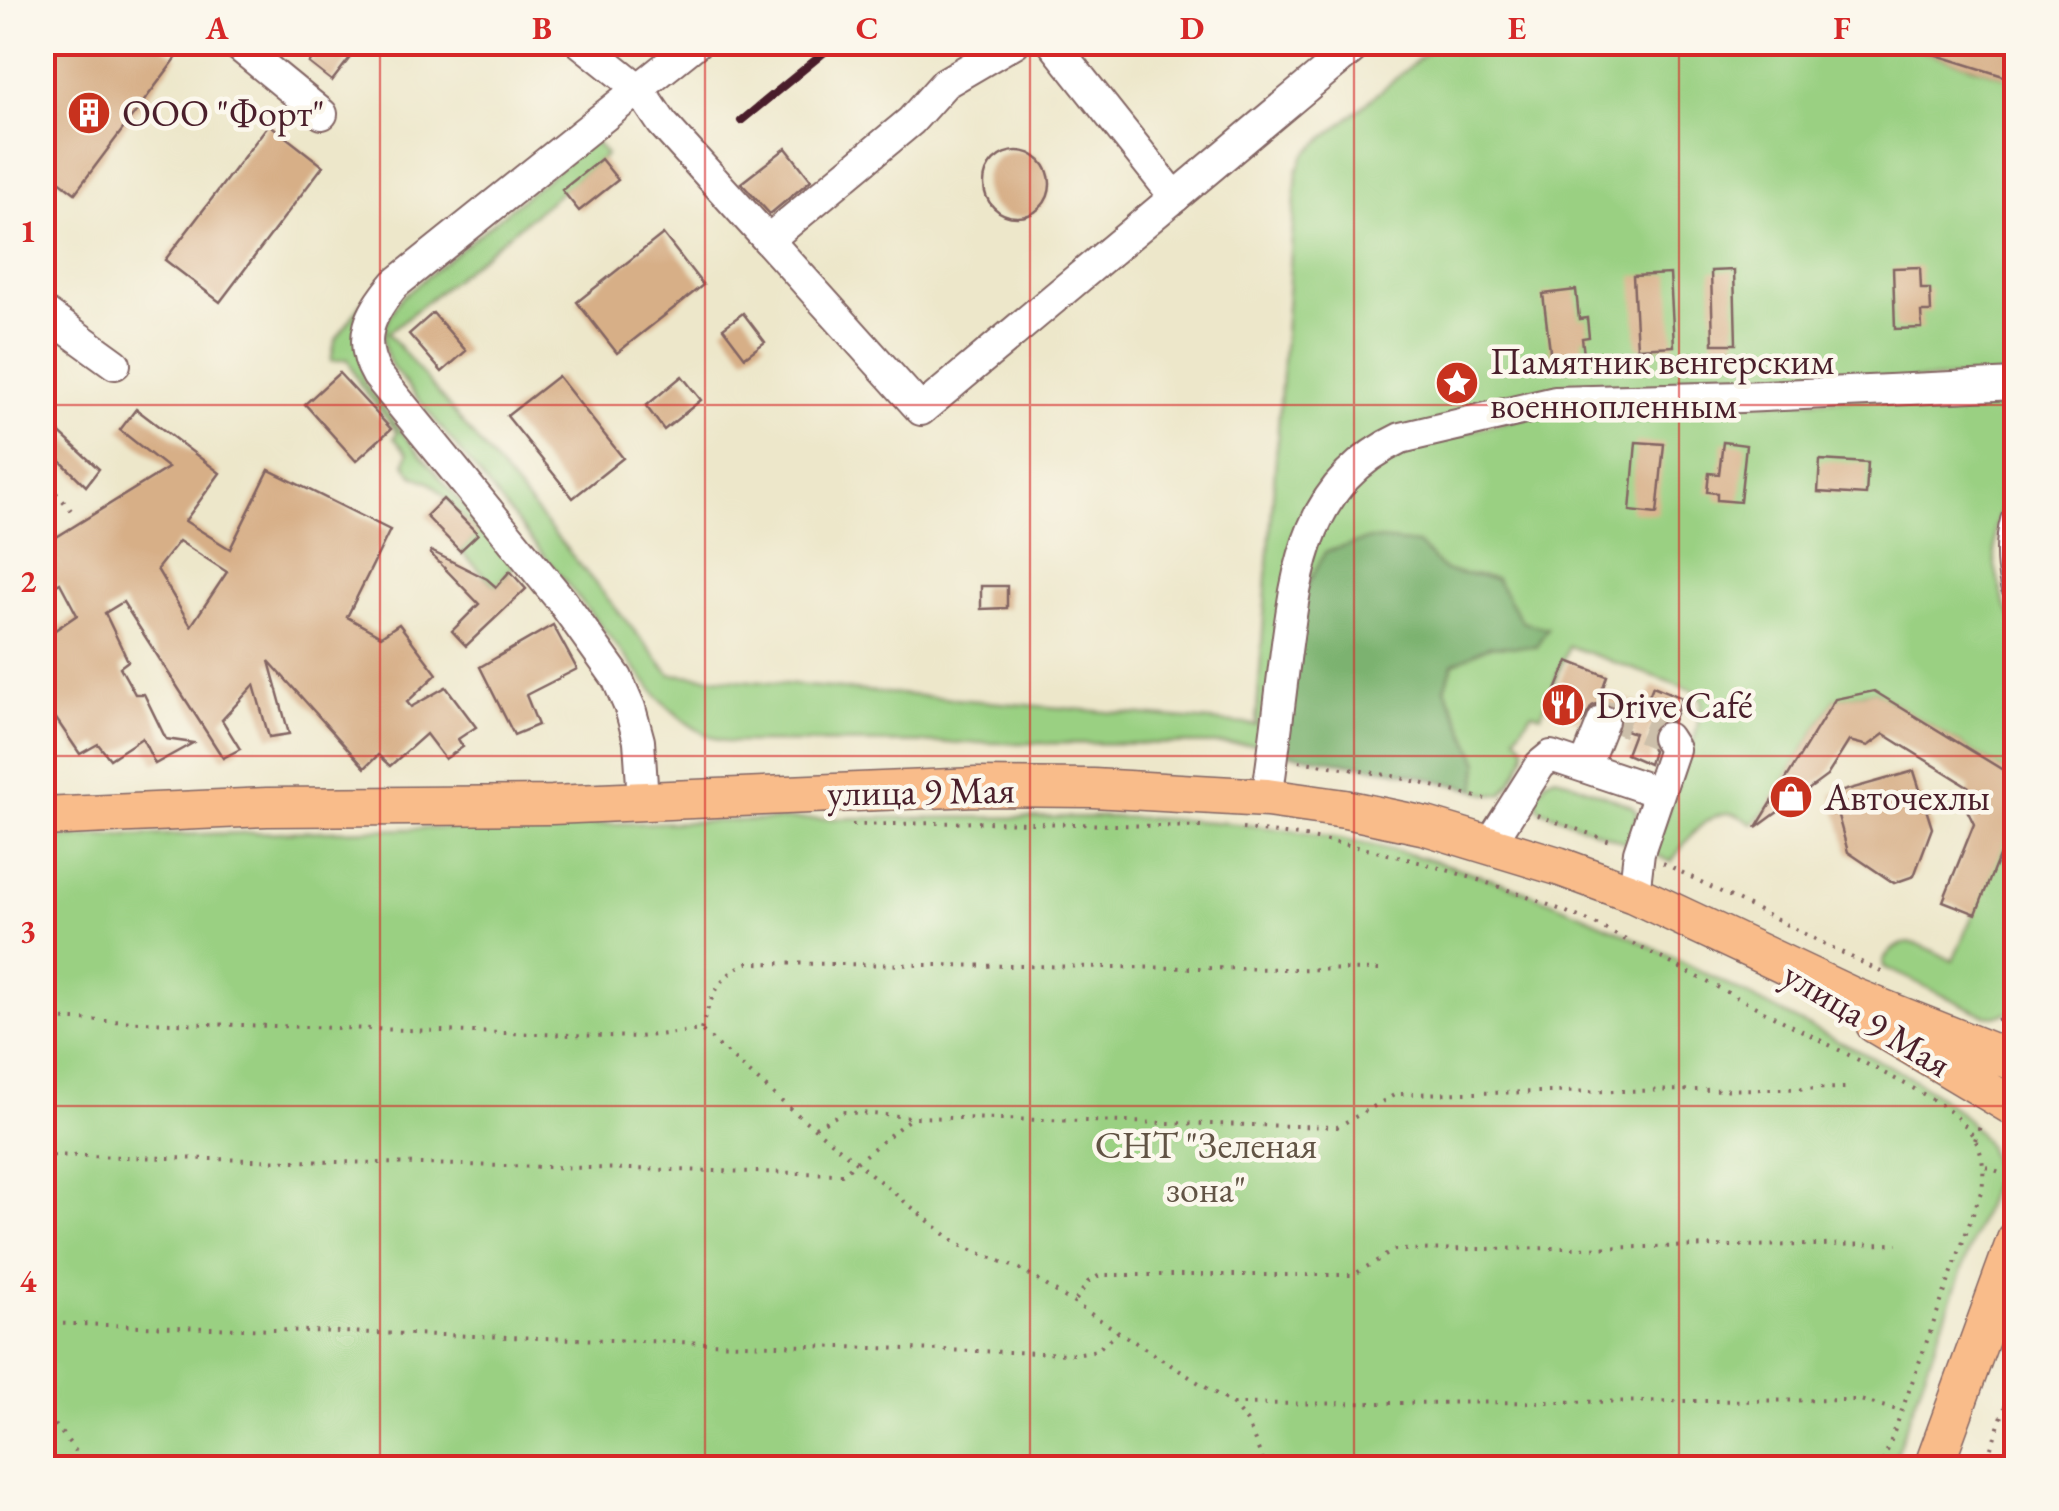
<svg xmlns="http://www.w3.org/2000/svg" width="2059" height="1511" viewBox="0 0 2059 1511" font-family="'EB Garamond',serif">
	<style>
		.green { fill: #9ad082; stroke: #727856; stroke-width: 2.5 }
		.forest { fill: #7bb270; stroke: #62684e; stroke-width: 2.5 }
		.building { fill: #d7af87; fill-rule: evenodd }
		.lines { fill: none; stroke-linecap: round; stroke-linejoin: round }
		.minor-tunnel { stroke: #ccbfaa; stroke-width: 30; stroke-dasharray: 30 15; stroke-linecap: butt }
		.minor-casing { stroke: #836563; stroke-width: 34 }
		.major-casing { stroke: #836563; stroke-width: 41 }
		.path { stroke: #836563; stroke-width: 4; stroke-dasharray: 2.5 8; stroke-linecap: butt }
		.minor { stroke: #fff; stroke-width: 30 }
		.major { stroke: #f9bc8a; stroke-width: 38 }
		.rail { stroke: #4a1f2b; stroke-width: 8 }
		.grid { fill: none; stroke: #d62828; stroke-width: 2.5; stroke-opacity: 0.55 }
		.labels { text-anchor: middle; stroke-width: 9; stroke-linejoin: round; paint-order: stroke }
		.poi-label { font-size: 38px; fill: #4a1f2b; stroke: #fbf7ec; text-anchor: start }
		.street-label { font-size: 38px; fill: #4a1f2b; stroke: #fbf7ec }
		.park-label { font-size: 38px; fill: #625445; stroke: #fbf7ec }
		.neatline { fill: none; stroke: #d62828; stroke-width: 4 }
		.grid-label { font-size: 32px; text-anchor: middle; font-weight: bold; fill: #d62828 }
	</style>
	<rect width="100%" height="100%" fill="#fbf7ec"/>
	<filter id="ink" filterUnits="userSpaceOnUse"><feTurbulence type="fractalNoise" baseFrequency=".01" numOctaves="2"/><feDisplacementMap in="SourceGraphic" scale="20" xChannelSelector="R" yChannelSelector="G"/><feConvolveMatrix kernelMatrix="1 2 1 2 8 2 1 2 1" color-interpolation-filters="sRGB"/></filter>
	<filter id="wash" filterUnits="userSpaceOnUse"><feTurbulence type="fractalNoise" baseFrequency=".0048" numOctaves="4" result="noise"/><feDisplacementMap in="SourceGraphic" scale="40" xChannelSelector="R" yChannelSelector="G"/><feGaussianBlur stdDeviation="2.25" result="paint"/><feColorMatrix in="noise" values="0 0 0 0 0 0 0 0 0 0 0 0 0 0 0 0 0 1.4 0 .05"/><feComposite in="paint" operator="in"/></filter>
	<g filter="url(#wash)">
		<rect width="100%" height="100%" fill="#ede7ca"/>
		<g class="green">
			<path d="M1438,43H1897L2016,80V376L1554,394L1340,473L1262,744L726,742C697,734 680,718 658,697L393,368C377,341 383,322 401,298L594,140L606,155L388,333L670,674L1256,725L1297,171L1305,154Z"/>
			<path d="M369,293L356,320L364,382L408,440L514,565L496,587L460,551L477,534C467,523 440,489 430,483C417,476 412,479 405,463L408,453L394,438L397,432L360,385L348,359L331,361L335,341Z"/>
			<path d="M2016,393V478L2005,498L1995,528V566L2004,602L2016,625V778L1874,691L1835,699L1768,808L1753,824C1746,820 1737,813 1729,813C1704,813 1684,844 1671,862L1653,853L1696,733L1702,700L1695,691L1569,646L1541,715L1532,712L1516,735C1520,740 1524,743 1525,749C1525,761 1510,785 1502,794L1490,795L1476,790L1479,763L1445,688L1453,664L1489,646L1536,647L1496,579L1445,571L1304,592L1316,535L1383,454L1553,409Z"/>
			<polygon points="1555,776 1632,806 1637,813 1630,842 1625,843 1539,809 1536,797 1546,780"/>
			<path d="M2016,814V1010L1995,1016L1984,1015L1884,967L1883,961C1904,928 1928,949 1953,961Z"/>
			<path d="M1116,817C1221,820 1306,828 1408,854C1552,890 1681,960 1811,1028C1863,1054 1926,1078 1967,1120C1984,1138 1996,1155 1994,1180L1891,1468H43V838L856,818Z"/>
		</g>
		<polygon class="forest" points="1370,539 1418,544 1445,571 1496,579 1522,622 1547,628 1536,647 1489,646 1453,664 1445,688 1479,763 1476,790 1394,770 1283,753 1304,592 1325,552"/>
		<g id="blocks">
			<g class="building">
				<polygon points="42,42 157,42 177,57 75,193 42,168"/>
				<polygon points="324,42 362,42 332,81 309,63"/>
				<polygon points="1911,42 2016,42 2016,80 1911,47"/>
				<polygon points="269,124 323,166 220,302 165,260"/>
				<polygon points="786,148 811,180 770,214 741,183"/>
				<circle cx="1017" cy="184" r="33"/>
				<polygon points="601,159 618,180 579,211 562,190"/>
				<polygon points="663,234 703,285 617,353 577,302"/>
				<polygon points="1920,267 1921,289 1930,289 1931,312 1921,312 1922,328 1895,329 1893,268"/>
				<polygon points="1734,270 1736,344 1713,344 1711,271"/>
				<polygon points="1670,274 1674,346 1637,348 1633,276"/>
				<polygon points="1576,290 1579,319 1587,318 1589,337 1582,338 1584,355 1551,359 1543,294"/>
				<polygon points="433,313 466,351 442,372 409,334"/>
				<polygon points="743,313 765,342 745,357 723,328"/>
				<polygon points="339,373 391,429 356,461 305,404"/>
				<polygon points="558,376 623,458 573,498 507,416"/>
				<polygon points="682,376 701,400 664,430 646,406"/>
				<path d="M136,409L220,473L185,521L230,549L269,470L390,530L347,617L381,636L399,624L437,674L407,702L411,707L446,687L476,727L458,739L463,747L445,759L426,734L390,766L378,755L365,768L269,661L289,734L269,737L254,685L222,720L240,749L223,758L123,602L105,613L128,661L120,667L135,694H144L166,739L193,743L155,764L142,738L110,759L98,744L80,754L42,698V639L77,615L60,583L42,594V546L168,468L120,430ZM179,541L227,572L191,626L157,569Z"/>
				<polygon points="42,417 99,469 86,486 42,443"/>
				<polygon points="1636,442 1664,444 1657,514 1630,511"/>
				<polygon points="1723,442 1746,445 1740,502 1717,500 1717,493 1707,492 1709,473 1719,474"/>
				<polygon points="1820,460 1868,463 1866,495 1818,492"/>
				<polygon points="443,499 478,534 460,551 426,516"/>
				<polygon points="431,551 487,579 496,587 510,571 526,589 466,646 452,631 479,604 430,553"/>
				<polygon points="981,586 1007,586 1007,608 981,609"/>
				<polygon points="553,625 577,669 526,695 538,725 514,735 480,667"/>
				<polygon points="1568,661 1607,676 1602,690 1645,706 1653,686 1682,698 1673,721 1658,722 1650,730 1648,740 1653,751 1649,764 1626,754 1634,733 1620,728 1621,717 1611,704 1601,702 1592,706 1582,723 1548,710"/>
				<polygon points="1874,691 2016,778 2016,814 1976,914 1943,901 1974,824 1967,810 1969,787 1884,734 1868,746 1849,741 1827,776 1756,828 1835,699"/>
				<polygon points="1914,771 1932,828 1914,876 1894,883 1848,852 1832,794"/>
			</g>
		</g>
	</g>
	<g filter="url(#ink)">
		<use href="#blocks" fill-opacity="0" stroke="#836563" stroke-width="2.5"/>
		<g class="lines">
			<polyline class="minor-tunnel" points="1603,721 1606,717 1612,716 1667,738"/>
			<g class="minor-casing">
				<g id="minor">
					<polyline points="234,42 322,114"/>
					<polyline points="580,42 639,89 662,123 768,240"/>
					<polyline points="1015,42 945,83 911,121 768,240 921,410 1360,42"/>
					<polyline points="1052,42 1175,197"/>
					<polyline points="42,311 115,364"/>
					<path d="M2016,521C2010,543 2011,564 2016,586"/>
					<polyline points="1585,766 1603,721"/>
					<path d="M1267,798C1274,752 1279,706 1285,659C1297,566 1307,482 1401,438L1555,402L1742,397L2016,384"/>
					<path d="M643,799L639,741L630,708L617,678L561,600L377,375C356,339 371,312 395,284L697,42"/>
					<polyline points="1490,844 1540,765 1551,756 1658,792"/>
					<polyline points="1634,894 1639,852 1674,749 1667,738"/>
				</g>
			</g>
			<g class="major-casing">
				<g id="major">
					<polyline points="42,817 267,807 552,805 976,787 1093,788 1267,798 1345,809 1426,826 1558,866 1634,894 1853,997 2016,1062"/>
					<polyline points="1875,1024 2016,1108"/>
					<polyline points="1933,1468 2016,1240"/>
				</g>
			</g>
			<g class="path">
				<polyline points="42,477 71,510"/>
				<polyline points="2009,495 2016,482"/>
				<polyline points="2010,610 2016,621"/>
				<polyline points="1299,761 1393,776 1485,799"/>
				<polyline points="1537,815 1613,842"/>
				<polyline points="852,825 985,822 1203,827"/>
				<path d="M1242,829C1361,840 1481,876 1591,922L1909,1086C1953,1110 1991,1134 1982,1189L1881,1468"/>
				<polyline points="1663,863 1883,973"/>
				<polyline points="42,1019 638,1037 701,1030 787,1106 957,1244 1022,1270 1232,1404 1247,1422 1266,1468"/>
				<polyline points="1997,1020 2016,1015"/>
				<path d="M701,1030C709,1002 718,975 747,963L1380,970"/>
				<polyline points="815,1127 844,1112 913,1117 1337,1127 1396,1094 1848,1088"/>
				<polyline points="1975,1140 1982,1121"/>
				<polyline points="42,1155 842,1174 912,1117"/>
				<polyline points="1986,1167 2016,1178"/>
				<polyline points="1076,1300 1088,1282 1100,1275 1353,1275 1395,1250 1898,1244"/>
				<polyline points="42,1323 1075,1354 1097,1350 1118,1332"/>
				<polyline points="1232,1404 1860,1400 1901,1411"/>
				<polyline points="42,1408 89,1468"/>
				<polyline points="42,1461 368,1468"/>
				<polyline points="1984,1468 2016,1375"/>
			</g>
			<use href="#minor" class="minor"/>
			<use href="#major" class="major"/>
			<polyline class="rail" points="741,121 837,42"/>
		</g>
	</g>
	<path class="grid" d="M380,42V1468M705,42V1468M1030,42V1468M1354,42V1468M1679,42V1468M42,405H2016M42,756H2016M42,1106H2016"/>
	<defs>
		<g id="building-disc" transform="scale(2.25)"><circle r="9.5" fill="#c8321e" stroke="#fbf7ec"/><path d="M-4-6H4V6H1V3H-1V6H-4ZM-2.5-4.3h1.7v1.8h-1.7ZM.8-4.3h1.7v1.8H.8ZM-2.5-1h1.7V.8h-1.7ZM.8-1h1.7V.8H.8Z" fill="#fff"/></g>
		<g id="sight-disc" transform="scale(2.25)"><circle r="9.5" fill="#c8321e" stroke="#fbf7ec"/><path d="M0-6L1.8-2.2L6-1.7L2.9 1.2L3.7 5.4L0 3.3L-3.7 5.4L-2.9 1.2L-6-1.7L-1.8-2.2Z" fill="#fff"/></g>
		<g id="restaurant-disc" transform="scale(2.25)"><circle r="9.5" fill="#c8321e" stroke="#fbf7ec"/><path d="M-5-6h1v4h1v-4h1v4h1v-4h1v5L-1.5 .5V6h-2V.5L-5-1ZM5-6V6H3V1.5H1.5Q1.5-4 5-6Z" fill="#fff"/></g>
		<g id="shop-disc" transform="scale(2.25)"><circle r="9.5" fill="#c8321e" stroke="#fbf7ec"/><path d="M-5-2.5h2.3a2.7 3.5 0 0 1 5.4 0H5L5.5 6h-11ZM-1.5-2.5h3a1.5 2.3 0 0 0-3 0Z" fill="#fff"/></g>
	</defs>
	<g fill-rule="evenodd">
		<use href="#building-disc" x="89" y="113"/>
		<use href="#sight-disc" x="1457" y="383"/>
		<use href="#restaurant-disc" x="1563" y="705"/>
		<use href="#shop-disc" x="1791" y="797"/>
	</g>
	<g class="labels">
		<g class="poi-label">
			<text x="122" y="126">ООО "Форт"</text>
			<text x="1490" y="374">Памятник венгерским<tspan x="1490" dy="44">военнопленным</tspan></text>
			<text x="1596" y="718">Drive Café</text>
			<text x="1824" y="810">Авточехлы</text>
		</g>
		<g class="street-label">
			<text transform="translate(921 791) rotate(-1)" y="13">улица 9 Мая</text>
			<text transform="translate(1867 1019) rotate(31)" y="13">улица 9 Мая</text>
		</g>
		<g class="park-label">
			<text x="1206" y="1158">СНТ "Зеленая<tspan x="1206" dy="44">зона"</tspan></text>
		</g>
	</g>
	<rect width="2059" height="1511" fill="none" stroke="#fbf7ec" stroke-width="110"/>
	<rect x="55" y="55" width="1949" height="1401" class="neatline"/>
	<g class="grid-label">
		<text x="217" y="39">A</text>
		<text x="542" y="39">B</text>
		<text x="867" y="39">C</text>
		<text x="1192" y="39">D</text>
		<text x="1517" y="39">E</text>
		<text x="1842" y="39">F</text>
		<text x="28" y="242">1</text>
		<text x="28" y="592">2</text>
		<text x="28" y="942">3</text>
		<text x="28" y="1292">4</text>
	</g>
</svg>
